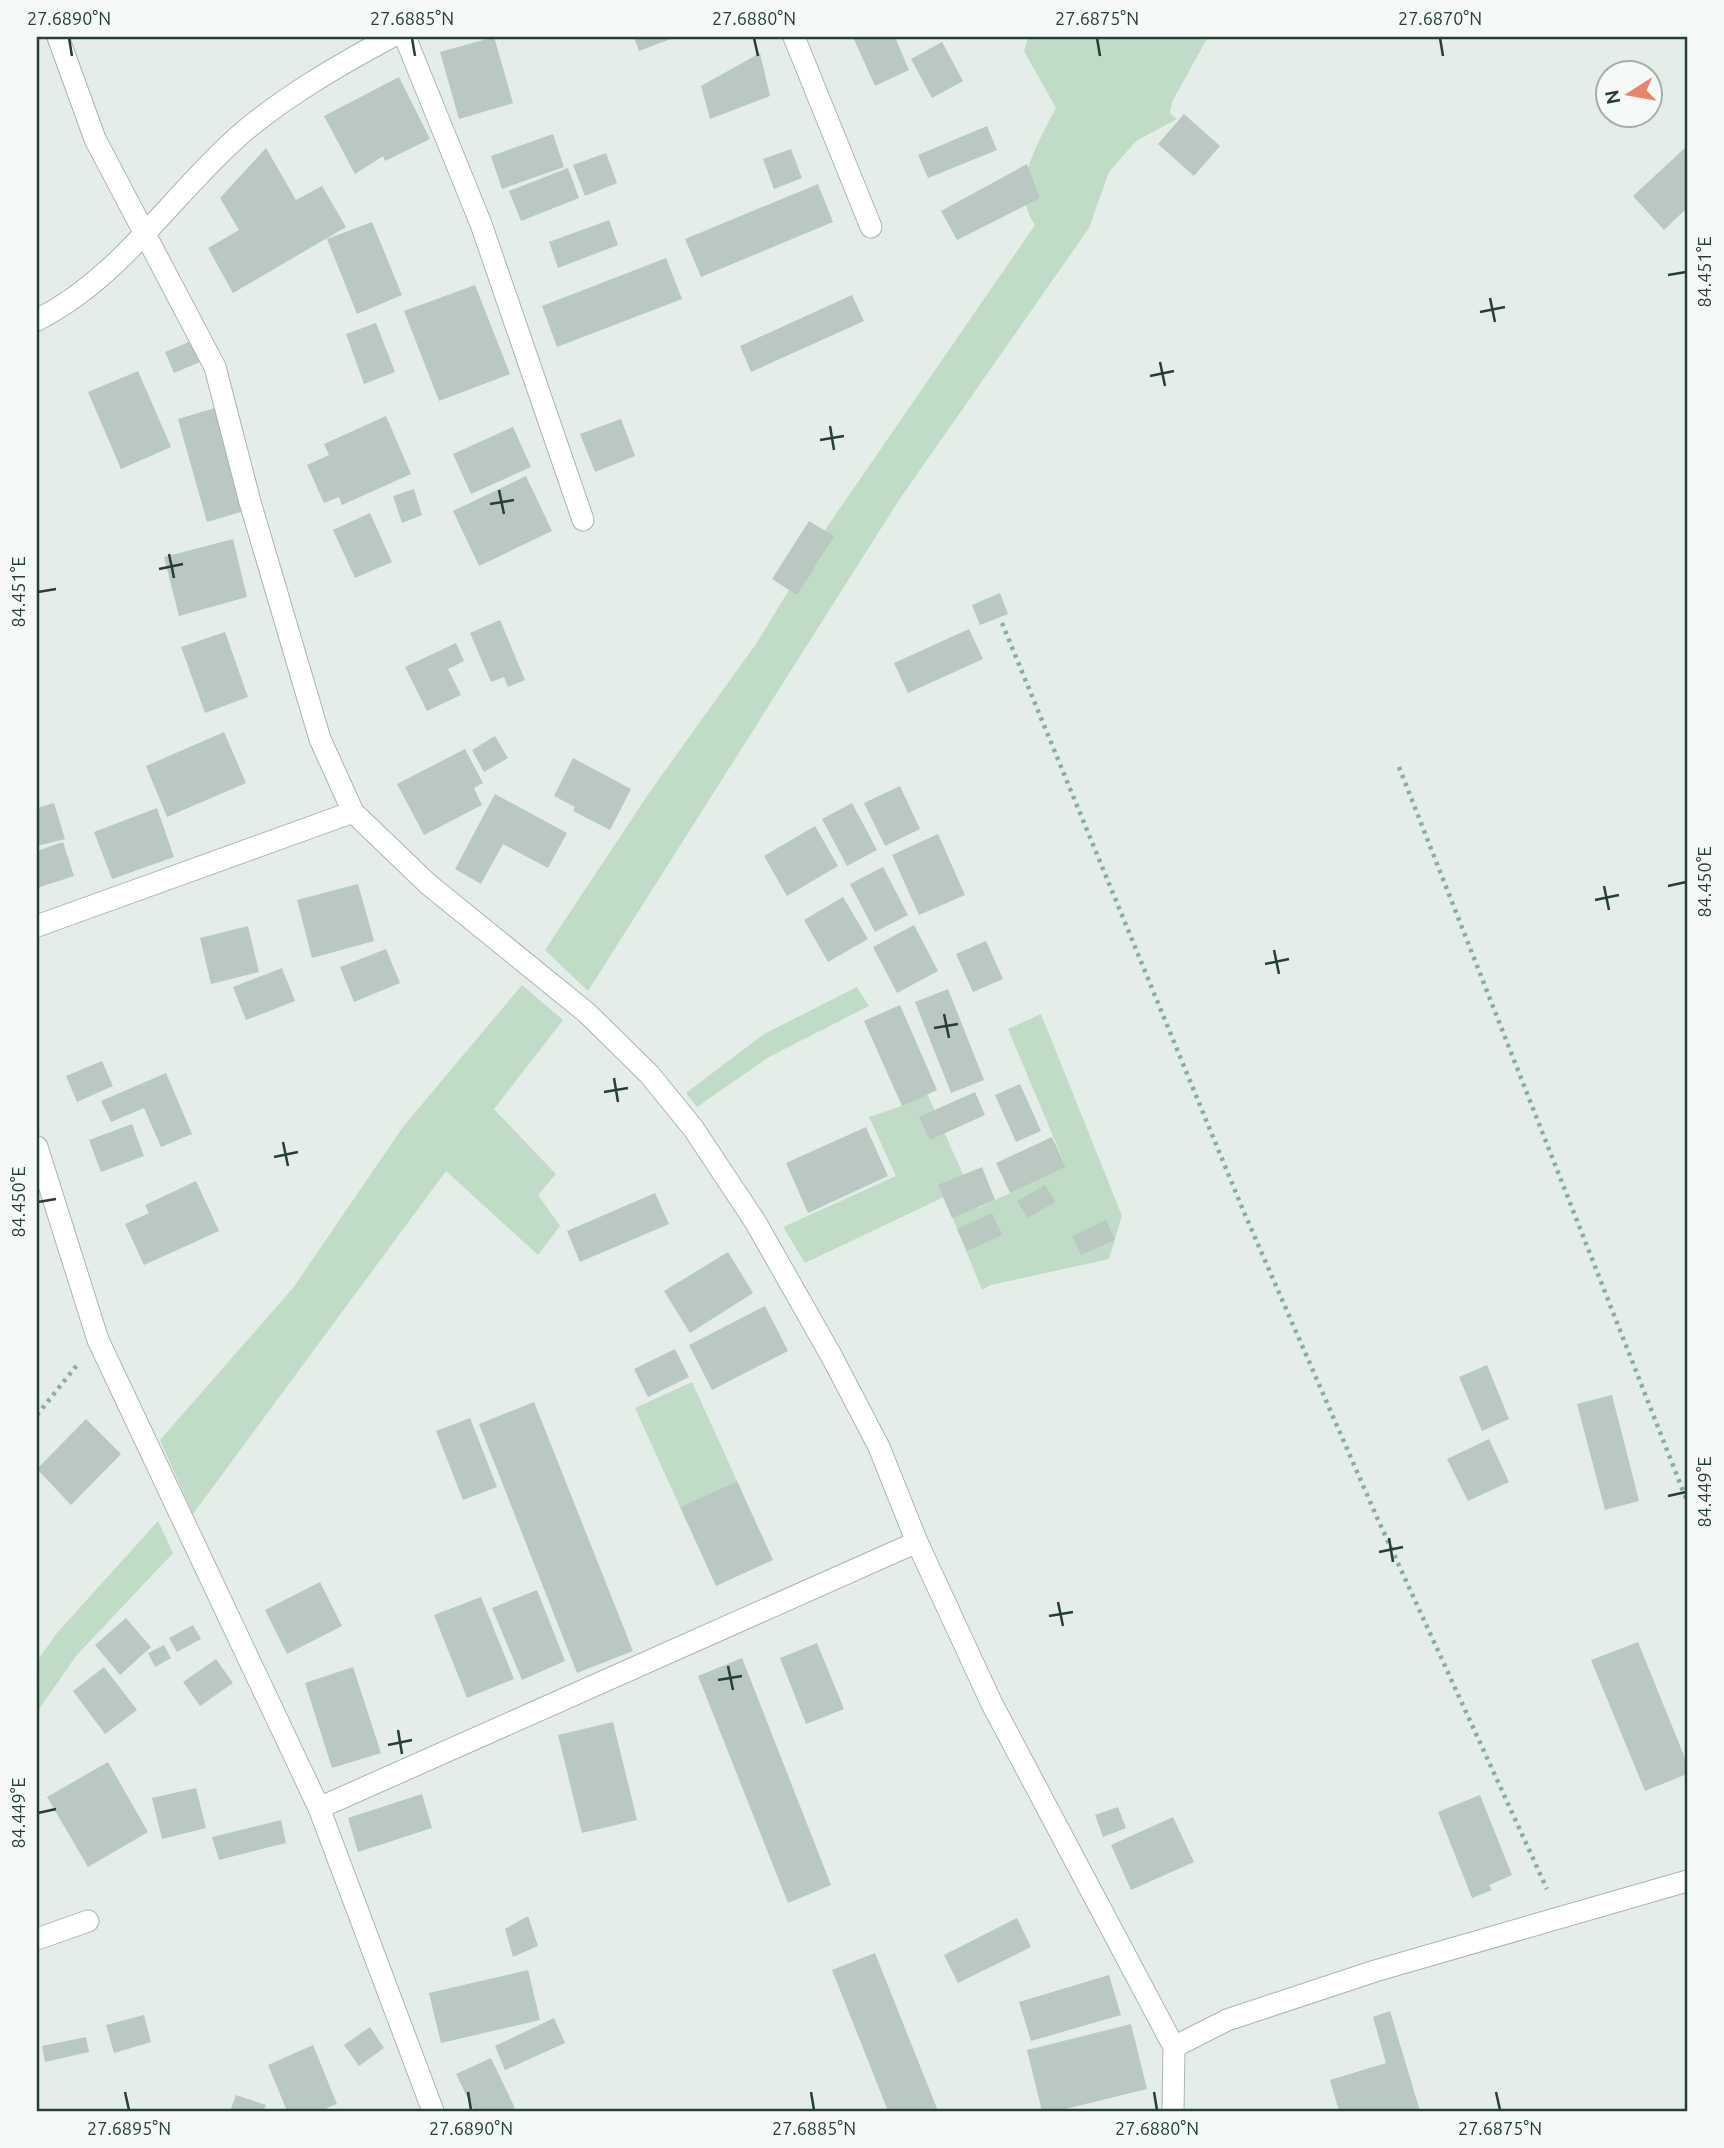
<svg xmlns="http://www.w3.org/2000/svg" width="1724" height="2148" viewBox="0 0 1724 2148" font-family="Ubuntu,sans-serif">
	<style>
		.green { fill: #c0dcc7 }
		.building { fill: #bac8c2 }
		.lines { fill: none; stroke-linecap: round; stroke-linejoin: round }
		.minor-casing { stroke: #a8b5b0; stroke-width: 23 }
		.path { stroke: #88aea1; stroke-width: 4.5; stroke-dasharray: 3.5 5; stroke-linecap: butt }
		.minor { stroke: #fff; stroke-width: 21 }
		.ticks { fill: none; stroke: #253e37; stroke-width: 2.5 }
		.neatline { fill: none; stroke: #253e37; stroke-width: 2.5 }
		.ticks-label { font-size: 18px; text-anchor: middle; fill: #253e37 }
	</style>
	<rect width="100%" height="100%" fill="#e5ede9"/>
	<g class="green">
		<path d="M1028,37H1208L1172,102L1170,113L1177,119L1136,141L1109,172L1089,228L899,500L588,991L545,950L649,793L758,641L827,527L1035,225C1009,188 1038,143 1056,108L1024,51Z"/>
		<polygon points="522,985 563,1020 494,1109 556,1174 538,1195 560,1226 538,1255 446,1171 193,1514 160,1440 293,1288 403,1127"/>
		<polygon points="857,987 869,1006 769,1057 697,1107 686,1093 764,1034"/>
		<polygon points="1041,1014 1122,1216 1109,1259 991,1285 982,1290 944,1197 805,1263 783,1227 896,1176 869,1117 901,1106 925,1089 978,1208 1066,1167 1008,1029"/>
		<polygon points="692,1382 737,1481 680,1507 635,1408"/>
		<polygon points="158,1521 173,1553 76,1656 37,1712 37,1661 57,1633"/>
	</g>
	<g class="building">
		<polygon points="494,37 513,103 459,119 440,52"/>
		<polygon points="634,37 676,37 639,51"/>
		<polygon points="853,37 895,37 909,70 875,86"/>
		<polygon points="942,42 963,81 932,98 911,59"/>
		<polygon points="760,53 770,96 710,119 701,86"/>
		<polygon points="399,77 430,139 385,161 383,156 355,174 324,116"/>
		<polygon points="1184,114 1220,146 1194,176 1158,144"/>
		<polygon points="987,126 997,150 928,178 918,155"/>
		<polygon points="553,134 564,167 502,189 491,156"/>
		<polygon points="1687,146 1687,208 1664,230 1633,196"/>
		<polygon points="266,148 296,200 322,186 346,227 233,293 208,248 239,230 220,198"/>
		<polygon points="791,149 802,178 774,189 763,159"/>
		<polygon points="606,153 617,183 585,196 573,165"/>
		<polygon points="1027,164 1040,198 957,240 941,211"/>
		<polygon points="568,168 579,198 521,221 509,191"/>
		<polygon points="818,184 833,222 701,277 685,239"/>
		<polygon points="609,220 618,245 558,268 549,242"/>
		<polygon points="372,222 402,295 357,314 327,239"/>
		<polygon points="666,258 682,299 557,347 542,306"/>
		<polygon points="475,285 510,374 439,401 404,311"/>
		<polygon points="852,295 864,321 751,372 740,346"/>
		<polygon points="376,323 395,372 364,384 346,334"/>
		<polygon points="191,341 200,362 174,373 165,352"/>
		<polygon points="138,371 171,447 121,469 88,392"/>
		<polygon points="215,408 244,511 207,522 178,419"/>
		<polygon points="386,416 411,474 342,505 339,497 324,503 307,465 329,455 324,444"/>
		<polygon points="621,419 635,456 595,472 580,434"/>
		<polygon points="513,427 531,467 471,494 453,454"/>
		<polygon points="526,476 552,531 479,566 453,511"/>
		<polygon points="414,489 422,515 402,523 393,496"/>
		<polygon points="370,513 392,562 355,578 333,530"/>
		<polygon points="809,521 834,536 797,595 772,579"/>
		<polygon points="233,539 247,597 179,616 164,557"/>
		<polygon points="1000,593 1008,614 980,625 972,605"/>
		<polygon points="500,620 525,680 508,687 504,677 491,682 470,633"/>
		<polygon points="969,629 983,659 908,693 894,663"/>
		<polygon points="225,632 248,697 205,713 181,647"/>
		<polygon points="456,643 464,661 448,669 461,695 427,711 405,667"/>
		<polygon points="224,732 246,783 167,817 146,766"/>
		<polygon points="495,736 508,758 484,772 472,750"/>
		<polygon points="465,749 483,783 474,788 482,805 424,835 397,784"/>
		<polygon points="573,758 631,789 610,830 573,811 575,807 554,796"/>
		<polygon points="900,786 920,829 885,846 864,803"/>
		<polygon points="495,794 567,833 548,868 503,844 481,884 455,869"/>
		<polygon points="54,803 65,839 37,846 37,808"/>
		<polygon points="852,803 877,850 847,866 822,819"/>
		<polygon points="157,808 174,857 112,879 94,832"/>
		<polygon points="815,826 838,866 787,896 764,856"/>
		<polygon points="938,834 965,895 919,915 892,855"/>
		<polygon points="63,842 74,876 37,888 37,851"/>
		<polygon points="883,867 908,915 875,932 850,884"/>
		<polygon points="358,884 374,941 312,958 297,900"/>
		<polygon points="843,897 868,939 828,962 804,920"/>
		<polygon points="914,925 938,971 897,993 873,947"/>
		<polygon points="248,926 259,972 211,984 200,938"/>
		<polygon points="986,941 1003,979 973,992 956,954"/>
		<polygon points="386,949 400,983 354,1002 340,967"/>
		<polygon points="282,968 295,1001 246,1020 233,987"/>
		<polygon points="948,989 984,1080 951,1093 915,1002"/>
		<polygon points="900,1005 937,1090 902,1106 864,1021"/>
		<polygon points="102,1061 113,1086 77,1102 66,1076"/>
		<polygon points="166,1073 192,1134 161,1147 144,1108 111,1122 101,1101"/>
		<polygon points="1020,1084 1041,1131 1016,1142 995,1095"/>
		<polygon points="975,1092 985,1115 930,1140 919,1117"/>
		<polygon points="132,1124 144,1156 101,1172 89,1140"/>
		<polygon points="866,1127 888,1176 808,1213 786,1163"/>
		<polygon points="1052,1137 1066,1167 1010,1193 996,1163"/>
		<polygon points="982,1167 995,1200 952,1218 938,1185"/>
		<polygon points="196,1181 219,1231 144,1265 125,1224 149,1213 145,1205"/>
		<polygon points="1045,1185 1055,1202 1028,1218 1017,1201"/>
		<polygon points="655,1193 669,1224 580,1262 567,1231"/>
		<polygon points="992,1213 1002,1235 967,1251 957,1229"/>
		<polygon points="1106,1220 1115,1240 1081,1255 1072,1236"/>
		<polygon points="728,1252 753,1293 690,1333 664,1291"/>
		<polygon points="765,1306 788,1351 712,1390 689,1345"/>
		<polygon points="675,1349 689,1377 648,1397 634,1369"/>
		<polygon points="1487,1365 1509,1419 1482,1431 1459,1377"/>
		<polygon points="1612,1395 1639,1501 1605,1510 1577,1404"/>
		<polygon points="534,1402 633,1651 577,1673 479,1424"/>
		<polygon points="470,1418 497,1487 463,1500 436,1431"/>
		<polygon points="86,1419 121,1454 71,1505 37,1469"/>
		<polygon points="1489,1439 1509,1482 1468,1501 1447,1459"/>
		<polygon points="737,1481 773,1560 716,1586 680,1507"/>
		<polygon points="320,1582 342,1626 287,1654 265,1610"/>
		<polygon points="537,1590 565,1661 522,1680 492,1608"/>
		<polygon points="481,1597 514,1679 467,1698 434,1615"/>
		<polygon points="126,1618 151,1647 120,1675 95,1645"/>
		<polygon points="193,1625 201,1639 177,1652 169,1638"/>
		<polygon points="1638,1642 1687,1763 1687,1774 1645,1791 1591,1660"/>
		<polygon points="817,1643 844,1709 806,1724 780,1658"/>
		<polygon points="164,1645 171,1658 155,1667 148,1653"/>
		<polygon points="742,1658 831,1885 788,1903 698,1676"/>
		<polygon points="216,1659 233,1683 200,1706 183,1682"/>
		<polygon points="104,1667 137,1710 105,1734 73,1691"/>
		<polygon points="353,1667 381,1753 332,1768 305,1683"/>
		<polygon points="613,1722 637,1820 582,1833 558,1735"/>
		<polygon points="108,1762 148,1832 88,1867 47,1797"/>
		<polygon points="196,1788 206,1828 162,1839 152,1798"/>
		<polygon points="422,1794 432,1828 358,1852 348,1818"/>
		<polygon points="1480,1795 1512,1875 1489,1885 1492,1890 1472,1898 1438,1812"/>
		<polygon points="1118,1807 1126,1828 1103,1837 1095,1815"/>
		<polygon points="1173,1817 1194,1862 1131,1890 1111,1845"/>
		<polygon points="281,1820 286,1843 219,1860 212,1837"/>
		<polygon points="528,1916 538,1946 513,1957 505,1929"/>
		<polygon points="1017,1918 1031,1947 958,1983 944,1955"/>
		<polygon points="875,1953 938,2111 888,2111 832,1970"/>
		<polygon points="528,1970 540,2020 441,2043 429,1993"/>
		<polygon points="1109,1975 1121,2015 1031,2041 1019,2002"/>
		<polygon points="1390,2011 1420,2111 1339,2111 1330,2080 1386,2063 1373,2017"/>
		<polygon points="144,2015 151,2042 114,2053 106,2025"/>
		<polygon points="554,2018 565,2043 505,2070 495,2046"/>
		<polygon points="1131,2024 1147,2089 1057,2111 1042,2111 1027,2050"/>
		<polygon points="370,2027 384,2048 359,2066 344,2045"/>
		<polygon points="86,2037 89,2052 45,2062 42,2046"/>
		<polygon points="313,2045 337,2104 320,2111 287,2111 268,2065"/>
		<polygon points="491,2058 515,2108 508,2111 474,2111 456,2074"/>
		<polygon points="236,2095 266,2105 263,2111 230,2111"/>
	</g>
	<g class="lines">
		<g class="minor-casing">
			<g id="minor">
				<polyline points="58,37 95,139 215,367 250,502 320,739 353,812 428,884 587,1013 649,1074 693,1128 756,1223 832,1357 879,1447 917,1542 992,1704 1174,2047 1173,2111"/>
				<polyline points="405,37 481,224 583,520"/>
				<polyline points="794,37 871,227"/>
				<path d="M37,320C121,278 173,193 242,133C287,95 339,65 391,37"/>
				<polyline points="37,926 353,812"/>
				<polyline points="37,1147 98,1340 319,1808"/>
				<polyline points="37,1939 88,1921"/>
				<polyline points="1174,2047 1227,2020 1375,1971 1687,1881"/>
				<polyline points="433,2111 319,1808 917,1542"/>
			</g>
		</g>
		<g class="path">
			<polyline points="1002,623 1243,1210 1375,1513 1547,1889"/>
			<polyline points="1399,767 1687,1501"/>
			<polyline points="37,1415 77,1365"/>
		</g>
		<use href="#minor" class="minor"/>
	</g>
	<path class="ticks" d="M69,38L72,56M412,38L415,56M754,38L758,56M1097,38L1100,56M1440,38L1443,56M1668,275L1686,272M1490,298L1495,322M1480,312L1505,307M1160,362L1165,386M1150,376L1174,371M830,426L834,450M820,440L844,436M499,490L504,514M490,504L514,500M169,554L174,578M159,569L183,564M38,592L56,589M1604,886L1609,910M1668,886L1686,882M1595,900L1619,895M1274,950L1279,974M1265,964L1289,959M944,1014L949,1038M934,1028L958,1024M614,1078L618,1102M604,1092L628,1088M283,1142L288,1166M274,1157L298,1152M38,1202L56,1199M1668,1496L1686,1492M1389,1538L1393,1562M1379,1552L1403,1547M1058,1602L1063,1626M1049,1616L1073,1612M728,1666L733,1690M718,1680L742,1676M398,1730L402,1754M388,1745L412,1740M38,1813L56,1809M125,2092L129,2110M468,2092L471,2110M811,2092L814,2110M1154,2092L1157,2110M1496,2092L1500,2110"/>
	<rect width="1724" height="2148" fill="none" stroke="#f5faf7" stroke-width="77"/>
	<g transform="translate(1629 94) rotate(259)"><circle r="33" fill="#f5faf7" stroke="#a2afaa" stroke-width="2"/>
	<path d="M0-5L12 26L0 18L-12 26Z" fill="#e78669"/>
	<text y="-10" font-size="19" font-weight="bold" text-anchor="middle" fill="#253e37">N</text>
	</g>
	<rect x="38" y="38" width="1648" height="2072" class="neatline"/>
	<g class="ticks-label">
		<text x="69" y="25">27.6890°N</text>
		<text x="412" y="25">27.6885°N</text>
		<text x="754" y="25">27.6880°N</text>
		<text x="1097" y="25">27.6875°N</text>
		<text x="1440" y="25">27.6870°N</text>
		<text transform="translate(1705 272) rotate(-90)" y="6">84.451°E</text>
		<text transform="translate(19 592) rotate(-90)" y="6">84.451°E</text>
		<text transform="translate(1705 882) rotate(-90)" y="6">84.450°E</text>
		<text transform="translate(19 1202) rotate(-90)" y="6">84.450°E</text>
		<text transform="translate(1705 1492) rotate(-90)" y="6">84.449°E</text>
		<text transform="translate(19 1813) rotate(-90)" y="6">84.449°E</text>
		<text x="129" y="2135">27.6895°N</text>
		<text x="471" y="2135">27.6890°N</text>
		<text x="814" y="2135">27.6885°N</text>
		<text x="1157" y="2135">27.6880°N</text>
		<text x="1500" y="2135">27.6875°N</text>
	</g>
</svg>
